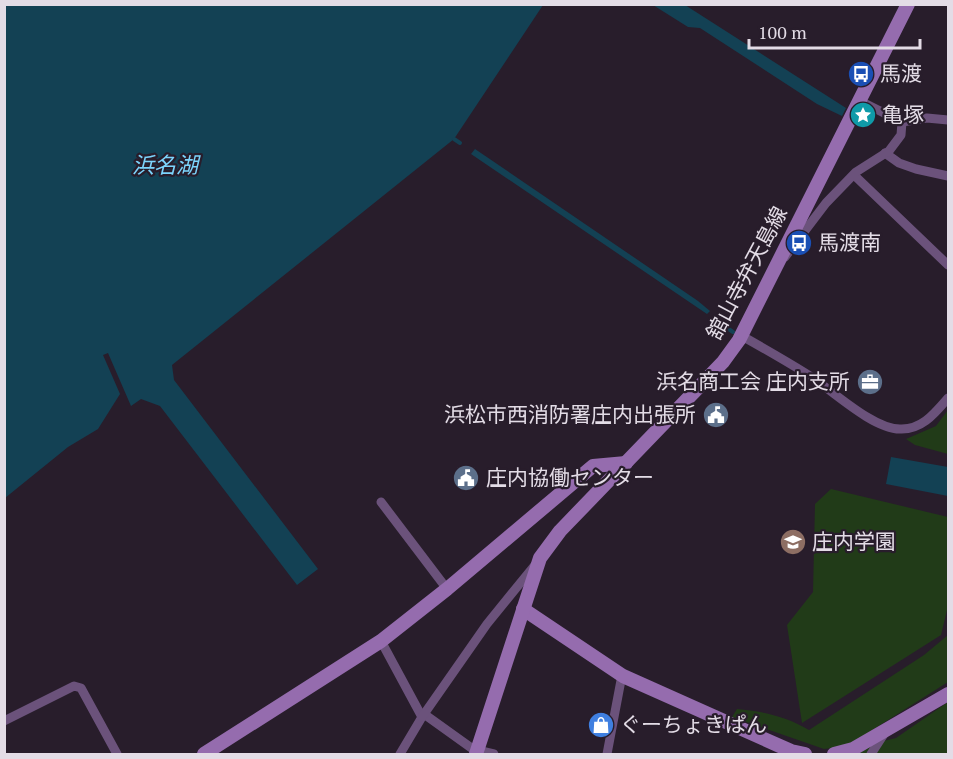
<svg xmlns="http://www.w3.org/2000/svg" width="953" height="759" viewBox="0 0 953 759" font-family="'PT Serif','Noto Sans JP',serif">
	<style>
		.green { fill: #213b18 }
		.water { fill: #134154 }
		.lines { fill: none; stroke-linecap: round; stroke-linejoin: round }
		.stream { stroke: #134154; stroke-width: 4 }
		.street { stroke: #6b527b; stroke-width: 9 }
		.secondary { stroke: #956cae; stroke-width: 14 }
		.labels { text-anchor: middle; stroke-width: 4.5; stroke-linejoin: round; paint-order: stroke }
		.poi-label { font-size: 21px; fill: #e3dce6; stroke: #281d2b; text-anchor: start }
		.street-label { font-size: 21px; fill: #e3dce6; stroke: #281d2b }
		.water-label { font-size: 22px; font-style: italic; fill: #7cd4fc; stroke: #281d2b }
	</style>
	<rect width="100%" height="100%" fill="#281d2b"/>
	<g class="green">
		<polygon points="948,410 948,454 915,445 906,439 936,426"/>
		<polygon points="831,489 948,517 948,606 941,635 802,723 787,625 813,592 815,504"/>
		<path d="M948,635V682L847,746L824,749L732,717L737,709C762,711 788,717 809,730L924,655Z"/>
		<polygon points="948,702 948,754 830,754 896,738"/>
	</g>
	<g class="water">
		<polygon points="5,4 543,5 454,139 172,365 174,380 318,569 297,585 160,406 141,399 131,406 108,353 103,355 120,394 98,429 68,447 5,498"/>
		<polygon points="653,5 685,5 846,108 842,116 817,104 700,28 688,27"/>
		<polygon points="475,149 698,301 710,311 707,314 471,154"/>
		<polygon points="891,457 948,467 948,496 886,484"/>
	</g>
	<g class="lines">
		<g class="stream">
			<polyline points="454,139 460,143"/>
			<polyline points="714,319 733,332"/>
		</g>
		<g class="street">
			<polyline points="858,100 902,122 927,118 948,120"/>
			<polyline points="885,153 899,163 916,169 948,176"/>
			<polyline points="854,175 948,265"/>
			<polyline points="785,257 826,203 856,172 889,151 901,135 902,122"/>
			<path d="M742,336C765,349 788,362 810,376C833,391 873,429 900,429C922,430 935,413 948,398"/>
			<polyline points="381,502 447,589"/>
			<polyline points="381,641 422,717 400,754"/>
			<polyline points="424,714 477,752"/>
			<polyline points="422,717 487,624 535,565"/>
			<polyline points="4,721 74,686 81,688 117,754"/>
			<polyline points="477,750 494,754"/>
			<polyline points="607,754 622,675"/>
			<polyline points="871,754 884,734"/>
		</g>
		<g class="secondary">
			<polyline points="523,609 623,676 791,751 805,754"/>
			<polyline points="204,754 381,641 447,589 593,466 626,463"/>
			<polyline points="476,754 540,558 560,531 723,362 739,340 908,4"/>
			<polyline points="834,754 853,749 948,694"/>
		</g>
	</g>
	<defs>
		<g id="bus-disc" transform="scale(1.35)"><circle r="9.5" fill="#1a4fb4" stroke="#281d2b"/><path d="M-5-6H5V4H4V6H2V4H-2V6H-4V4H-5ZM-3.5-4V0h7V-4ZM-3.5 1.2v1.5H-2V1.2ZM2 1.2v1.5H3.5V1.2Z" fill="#fff"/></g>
		<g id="sight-disc" transform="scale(1.35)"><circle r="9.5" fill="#0f9aa8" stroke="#281d2b"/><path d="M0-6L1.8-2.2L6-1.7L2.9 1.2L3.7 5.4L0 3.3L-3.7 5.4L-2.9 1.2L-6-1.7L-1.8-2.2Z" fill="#fff"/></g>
		<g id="office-disc" transform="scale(1.35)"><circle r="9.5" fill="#5c6f8a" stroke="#281d2b"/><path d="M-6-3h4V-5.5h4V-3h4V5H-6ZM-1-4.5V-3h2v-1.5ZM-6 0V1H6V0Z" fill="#fff"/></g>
		<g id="civic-disc" transform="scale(1.35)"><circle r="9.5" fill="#5c6f8a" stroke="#281d2b"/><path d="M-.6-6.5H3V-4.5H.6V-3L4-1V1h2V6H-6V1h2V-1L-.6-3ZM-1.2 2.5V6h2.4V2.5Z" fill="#fff"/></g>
		<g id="school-disc" transform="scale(1.35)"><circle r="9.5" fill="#8d6e63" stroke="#281d2b"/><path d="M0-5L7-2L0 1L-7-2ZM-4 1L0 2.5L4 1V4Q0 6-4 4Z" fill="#fff"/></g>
		<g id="shop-disc" transform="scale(1.35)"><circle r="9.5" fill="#3f7fe0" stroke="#281d2b"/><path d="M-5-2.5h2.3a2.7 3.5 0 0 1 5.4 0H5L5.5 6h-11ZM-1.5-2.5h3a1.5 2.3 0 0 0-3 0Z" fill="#fff"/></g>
	</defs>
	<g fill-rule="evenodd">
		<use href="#bus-disc" x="861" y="74"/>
		<use href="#sight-disc" x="863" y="115"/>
		<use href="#bus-disc" x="799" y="243"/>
		<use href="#office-disc" x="870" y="382"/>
		<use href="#civic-disc" x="716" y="415"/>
		<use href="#civic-disc" x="466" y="478"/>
		<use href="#school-disc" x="793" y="542"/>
		<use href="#shop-disc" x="601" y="725"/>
	</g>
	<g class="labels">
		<g class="poi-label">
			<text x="880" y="81">馬渡</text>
			<text x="882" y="122">亀塚</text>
			<text x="818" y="250">馬渡南</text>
			<text x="850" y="389" text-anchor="end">浜名商工会 庄内支所</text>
			<text x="696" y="422" text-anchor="end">浜松市西消防署庄内出張所</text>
			<text x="486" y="485">庄内協働センター</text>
			<text x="812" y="549">庄内学園</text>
			<text x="620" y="732">ぐーちょきぱん</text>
		</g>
		<g class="street-label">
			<text transform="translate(747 273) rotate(-62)" y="7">舘山寺弁天島線</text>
		</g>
		<g class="water-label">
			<text x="165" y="173">浜名湖</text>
		</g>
	</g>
	<rect width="953" height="759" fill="none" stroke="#e3dce6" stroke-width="12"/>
	<path d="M749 39v9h171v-9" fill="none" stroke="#e3dce6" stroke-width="3"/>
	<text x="758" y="39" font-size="18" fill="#e3dce6" stroke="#281d2b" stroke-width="4.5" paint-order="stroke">100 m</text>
</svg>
